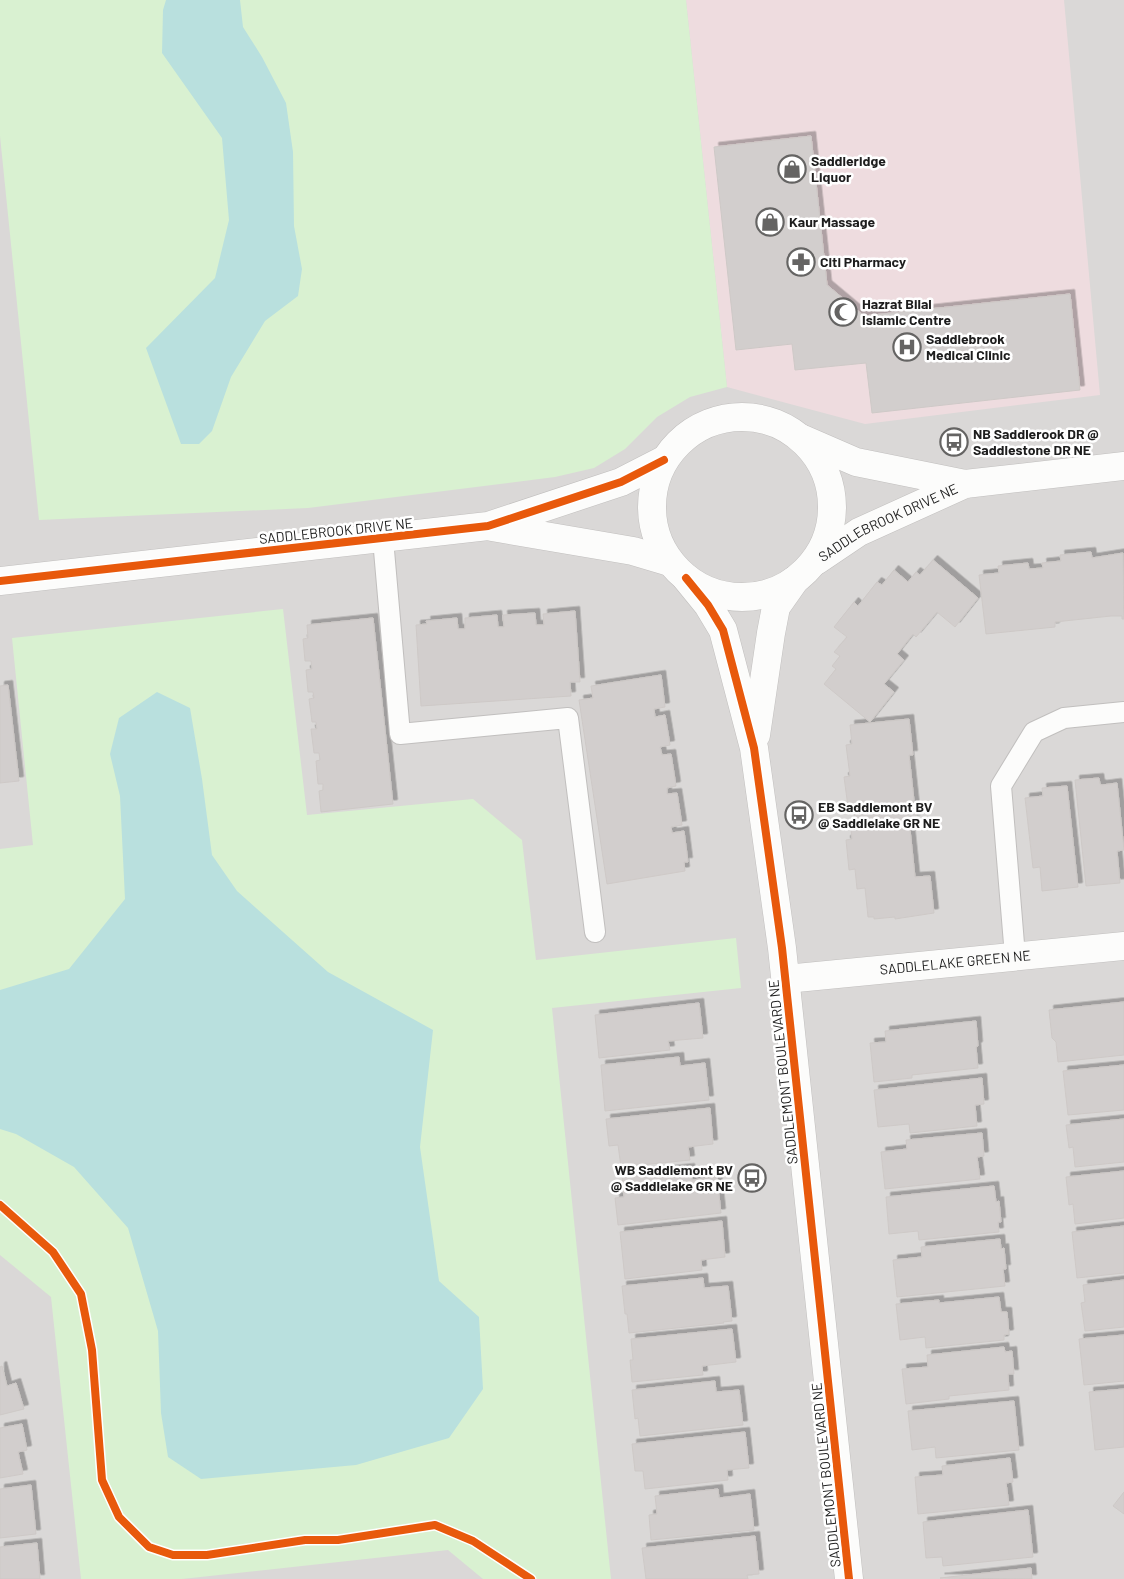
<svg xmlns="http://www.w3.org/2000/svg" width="1124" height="1579" viewBox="0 0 1124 1579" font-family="Barlow,sans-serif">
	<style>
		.residential { fill: #dad8d7 }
		.commercial { fill: #eedcdf }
		.park { fill: #d9f1d1 }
		.water { fill: #b9e0de }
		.building { fill: #d2cecd; stroke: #cec9c7; filter: url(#shadow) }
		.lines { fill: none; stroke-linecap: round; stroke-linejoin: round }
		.service-casing { stroke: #c1bfbe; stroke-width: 22 }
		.minor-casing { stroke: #c1bfbe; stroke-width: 29 }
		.tertiary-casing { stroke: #c1bfbe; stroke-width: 29 }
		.service { stroke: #fcfcfb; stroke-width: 20 }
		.minor { stroke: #fcfcfb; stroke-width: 28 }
		.tertiary { stroke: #fcfcfb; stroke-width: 28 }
		.cycleway-casing { stroke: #fff; stroke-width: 11 }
		.cycleway { stroke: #e8590c; stroke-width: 8 }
		.labels { text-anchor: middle; stroke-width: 5; stroke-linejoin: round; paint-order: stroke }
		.poi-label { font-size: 14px; font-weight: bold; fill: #1d1d1d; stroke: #fff; text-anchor: start }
		.street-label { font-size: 14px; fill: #1d1d1d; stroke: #fff }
	</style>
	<defs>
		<filter id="shadow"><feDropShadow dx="4.5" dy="-4.5" stdDeviation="0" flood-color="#0004"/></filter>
	</defs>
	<rect width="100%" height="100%" fill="#ebe8e6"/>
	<rect class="residential" x="0" y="0" width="1124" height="1579"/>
	<polygon class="commercial" points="686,0 1064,0 1100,395 865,424 727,387"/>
	<g class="park">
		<polygon points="0,0 686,0 727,387 690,397 657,417 625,449 594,468 555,477 308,508 39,520 0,136"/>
		<polygon points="283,609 307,815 473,799 522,840 536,960 736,938 741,988 552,1008 611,1579 483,1579 448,1550 182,1579 81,1579 51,1297 0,1255 0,849 33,845 12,638"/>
	</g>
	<g class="water">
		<polygon points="166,0 240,0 243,27 262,57 286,103 293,152 294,226 302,269 298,296 265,321 231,377 212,431 199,444 181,444 146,348 215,278 229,220 222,138 162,53 163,10"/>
		<polygon points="157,692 190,708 202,779 212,855 237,891 328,972 433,1030 420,1147 439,1281 479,1317 483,1389 449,1438 356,1465 201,1479 168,1457 161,1413 158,1331 128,1228 74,1167 16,1134 0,1129 0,990 69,969 125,899 120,796 110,754 119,718"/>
	</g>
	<g class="building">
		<polygon points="811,136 827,285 864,316 1070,294 1080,390 872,413 866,363 795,370 792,344 736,350 714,147"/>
		<polygon points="1091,552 1092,558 1123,553 1124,619 1122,619 1122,616 1111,616 1055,622 1055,627 986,634 979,575 999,573 998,566 1028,563 1029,569 1043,568 1042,563 1061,561 1060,555"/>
		<polygon points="933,560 978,598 955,627 937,612 916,637 913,634 897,654 904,660 884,684 894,692 870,722 824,684 836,669 832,666 840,656 834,652 847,637 834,627 854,602 858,606 877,582 882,585 894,570 908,582 916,572 920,575"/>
		<polygon points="575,611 580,682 570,682 571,696 421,706 416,625 427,624 426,621 457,618 458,629 465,629 465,618 497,615 498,627 504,627 503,615 535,613 536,625 544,625 543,614"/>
		<polygon points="373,618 393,804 321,812 319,791 323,790 323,784 318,784 316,761 320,760 319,753 314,753 311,729 317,729 316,722 312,722 309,699 314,698 313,692 308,692 306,670 312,669 311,661 305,661 303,639 308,638 307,625"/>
		<polygon points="661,675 665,707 654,709 655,717 665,715 670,745 660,747 662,755 671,754 676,786 667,788 667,794 677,793 682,825 671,827 672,833 684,831 688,862 684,862 685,871 607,884 579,700 593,698 591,686"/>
		<polygon points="8,685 19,781 0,783 0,686"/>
		<polygon points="909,719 913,755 909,755 916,819 909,820 915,877 930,876 934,913 895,919 895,917 874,919 874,917 868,917 865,888 857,889 855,869 849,870 846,840 852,839 850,820 855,820 853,806 848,807 844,777 850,776 846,745 852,744 850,725"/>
		<polygon points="1099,778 1100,784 1102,785 1117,783 1124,850 1117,851 1120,883 1086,886 1075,780"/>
		<polygon points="1067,786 1078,887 1042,891 1040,867 1033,868 1025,798 1043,796 1042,788"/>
		<polygon points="1124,1002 1124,1055 1058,1062 1056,1042 1052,1038 1049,1010"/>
		<polygon points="699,1003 703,1038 668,1041 670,1050 599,1058 595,1015"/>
		<polygon points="976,1021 978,1046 976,1047 978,1068 912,1075 912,1078 874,1082 870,1043 886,1042 885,1031"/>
		<polygon points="679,1057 680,1066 705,1063 709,1100 605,1111 601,1065"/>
		<polygon points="1124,1065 1124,1110 1068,1115 1063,1071"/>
		<polygon points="982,1078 984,1104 975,1105 977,1126 910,1133 909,1124 878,1127 874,1090"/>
		<polygon points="710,1108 713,1144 688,1147 690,1160 621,1167 618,1145 609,1146 606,1119"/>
		<polygon points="1124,1119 1124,1162 1075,1167 1073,1147 1069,1148 1066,1125"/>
		<polygon points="982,1133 984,1156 977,1157 980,1179 885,1189 881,1152 907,1149 906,1140"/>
		<polygon points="690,1168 692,1180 717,1177 721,1213 618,1225 615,1198 624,1197 622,1175"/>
		<polygon points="1124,1171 1124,1218 1075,1224 1073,1204 1069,1205 1066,1177"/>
		<polygon points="994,1186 996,1202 999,1201 1001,1222 998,1222 999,1232 919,1240 918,1231 889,1234 886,1197"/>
		<polygon points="722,1221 725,1257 701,1260 702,1270 625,1279 620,1232"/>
		<polygon points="1124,1226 1124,1273 1077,1278 1072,1232"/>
		<polygon points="1000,1239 1001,1249 1004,1248 1006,1269 1003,1269 1005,1286 897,1297 893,1260 922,1257 921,1247"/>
		<polygon points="703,1278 704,1288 728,1286 732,1321 723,1322 724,1323 629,1333 627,1314 625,1314 622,1286"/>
		<polygon points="1124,1280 1124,1327 1085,1331 1081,1303 1085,1302 1083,1285"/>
		<polygon points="999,1297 1001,1312 1007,1312 1009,1334 1004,1335 1004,1340 926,1348 925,1337 900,1340 896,1304 939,1300 939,1303"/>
		<polygon points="732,1329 736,1362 702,1366 703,1375 632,1382 630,1360 633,1360 631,1339"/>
		<polygon points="1124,1335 1124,1381 1084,1385 1079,1339"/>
		<polygon points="1004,1347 1005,1352 1012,1351 1014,1374 1008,1374 1009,1390 949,1396 949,1399 906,1404 902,1369 928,1367 927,1355"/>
		<polygon points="2,1366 7,1386 16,1383 24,1409 0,1415 0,1367"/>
		<polygon points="715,1381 716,1392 739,1390 743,1425 640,1436 638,1418 635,1419 632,1390"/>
		<polygon points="1124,1389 1124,1447 1095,1450 1089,1392"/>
		<polygon points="1014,1401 1019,1450 936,1458 935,1447 912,1450 908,1411"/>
		<polygon points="22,1424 27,1450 18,1452 23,1474 0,1478 0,1428"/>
		<polygon points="745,1432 749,1468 727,1470 728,1480 645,1489 643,1471 635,1471 632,1444"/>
		<polygon points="1010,1458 1013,1482 1006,1483 1009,1505 918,1514 915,1477 943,1475 942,1466"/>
		<polygon points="31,1485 36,1534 0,1538 0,1489"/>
		<polygon points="718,1489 719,1498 750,1494 754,1530 651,1540 649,1515 657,1514 655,1496"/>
		<polygon points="1124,1492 1124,1514 1113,1506"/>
		<polygon points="1028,1510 1033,1557 943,1566 942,1557 926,1558 923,1522"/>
		<polygon points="755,1536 759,1574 747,1575 748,1579 646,1579 642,1548"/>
		<polygon points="37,1543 40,1579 0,1579 0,1547"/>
		<polygon points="1031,1568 1032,1579 940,1578"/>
	</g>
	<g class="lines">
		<g class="service-casing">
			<g id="service">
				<polyline points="383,539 400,734 568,718 595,932"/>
				<polyline points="1015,956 1001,786 1034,732 1064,718 1124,712"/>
			</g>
		</g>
		<g class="minor-casing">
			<g id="minor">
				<path id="s1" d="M786,979L1124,946"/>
			</g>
		</g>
		<g class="tertiary-casing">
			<g id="tertiary">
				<circle cx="742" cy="507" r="90"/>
				<polyline points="803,439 856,462 965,484"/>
				<polyline points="492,527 633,551 670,562"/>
				<path id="s2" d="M816,561L859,532L965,484L1124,466"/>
				<polyline points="686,578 708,605 723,630 754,748 782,948 849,1579"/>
				<polyline points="0,581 488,526 621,482 664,460"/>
				<polyline points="756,735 771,633 776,607 795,580"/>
			</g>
		</g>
		<use href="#service" class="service"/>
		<use href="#minor" class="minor"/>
		<use href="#tertiary" class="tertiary"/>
		<g class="cycleway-casing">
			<g id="cycleway">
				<polyline points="686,578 708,605 723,630 754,748 782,948 849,1579"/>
				<polyline points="0,581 488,526 621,482 664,460"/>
				<polyline points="0,1205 53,1252 81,1294 92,1350 102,1480 119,1517 149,1547 173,1555 207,1555 305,1540 338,1540 435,1525 473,1541 531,1579"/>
			</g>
		</g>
		<use href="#cycleway" class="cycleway"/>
	</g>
	<defs>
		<g id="shop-ring" transform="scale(1.4375)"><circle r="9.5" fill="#fff" stroke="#656463" stroke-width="1.5"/><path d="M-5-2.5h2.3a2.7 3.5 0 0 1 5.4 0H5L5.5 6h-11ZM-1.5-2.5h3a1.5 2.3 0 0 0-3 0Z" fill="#656463"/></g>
		<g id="pharmacy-ring" transform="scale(1.4375)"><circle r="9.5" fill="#fff" stroke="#656463" stroke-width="1.5"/><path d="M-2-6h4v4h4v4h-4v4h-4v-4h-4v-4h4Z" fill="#656463"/></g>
		<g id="mosque-ring" transform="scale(1.4375)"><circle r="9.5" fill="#fff" stroke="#656463" stroke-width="1.5"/><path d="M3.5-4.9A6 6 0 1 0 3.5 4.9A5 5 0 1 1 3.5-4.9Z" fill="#656463"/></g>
		<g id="hospital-ring" transform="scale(1.4375)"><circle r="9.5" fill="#fff" stroke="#656463" stroke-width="1.5"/><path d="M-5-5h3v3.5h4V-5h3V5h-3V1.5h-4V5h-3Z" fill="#656463"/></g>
		<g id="bus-ring" transform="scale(1.4375)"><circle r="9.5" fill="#fff" stroke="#656463" stroke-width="1.5"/><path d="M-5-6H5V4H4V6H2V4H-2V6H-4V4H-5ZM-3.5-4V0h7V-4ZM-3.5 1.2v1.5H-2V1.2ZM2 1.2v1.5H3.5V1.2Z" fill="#656463"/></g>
	</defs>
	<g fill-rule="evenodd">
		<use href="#shop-ring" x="792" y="169"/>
		<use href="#shop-ring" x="770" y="222"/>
		<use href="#pharmacy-ring" x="801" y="262"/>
		<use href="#mosque-ring" x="843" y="312"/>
		<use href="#hospital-ring" x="907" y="347"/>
		<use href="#bus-ring" x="954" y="442"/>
		<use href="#bus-ring" x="799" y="815"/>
		<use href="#bus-ring" x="752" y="1178"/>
	</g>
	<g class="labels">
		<g class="poi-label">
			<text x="811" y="166">Saddleridge<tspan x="811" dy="16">Liquor</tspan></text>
			<text x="789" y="227">Kaur Massage</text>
			<text x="820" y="267">Citi Pharmacy</text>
			<text x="862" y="309">Hazrat Bilal<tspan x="862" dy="16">Islamic Centre</tspan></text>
			<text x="926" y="344">Saddlebrook<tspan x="926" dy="16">Medical Clinic</tspan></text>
			<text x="973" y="439">NB Saddlerook DR @<tspan x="973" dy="16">Saddlestone DR NE</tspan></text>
			<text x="818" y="812">EB Saddlemont BV<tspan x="818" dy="16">@ Saddlelake GR NE</tspan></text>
			<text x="733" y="1175" text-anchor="end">WB Saddlemont BV<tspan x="733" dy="16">@ Saddlelake GR NE</tspan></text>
		</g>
		<g class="street-label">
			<text dy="5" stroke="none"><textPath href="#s2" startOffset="82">SADDLEBROOK DRIVE NE</textPath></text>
			<text transform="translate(336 531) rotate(-6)" y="5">SADDLEBROOK DRIVE NE</text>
			<text dy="5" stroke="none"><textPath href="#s1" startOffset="170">SADDLELAKE GREEN NE</textPath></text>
			<text transform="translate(783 1072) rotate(-96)" y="5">SADDLEMONT BOULEVARD NE</text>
			<text transform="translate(826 1475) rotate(-96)" y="5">SADDLEMONT BOULEVARD NE</text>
		</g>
	</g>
</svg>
